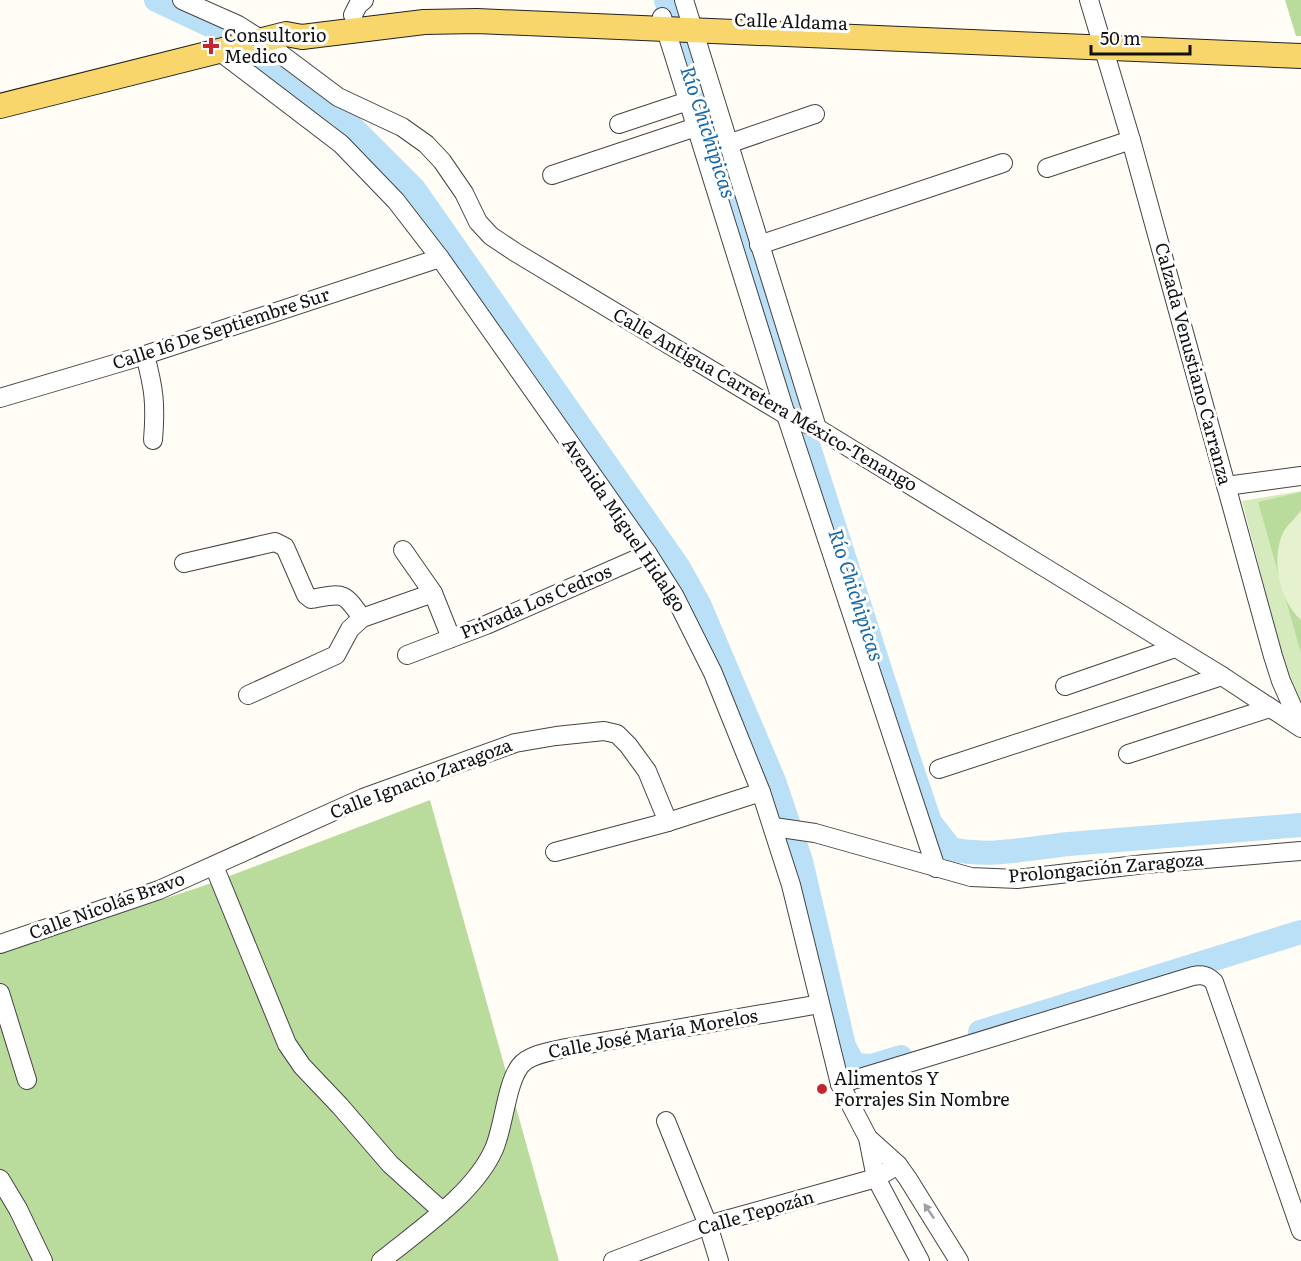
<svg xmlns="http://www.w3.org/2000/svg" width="1301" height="1261" viewBox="0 0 1301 1261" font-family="Literata,serif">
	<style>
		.green { fill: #d5ebbd }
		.forest { fill: #b9dc9c }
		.pitch { fill: #e6f2cf }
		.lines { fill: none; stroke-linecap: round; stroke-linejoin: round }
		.river { stroke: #b9e0f7; stroke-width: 24 }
		.minor-casing { stroke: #444; stroke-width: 20 }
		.major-casing { stroke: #222; stroke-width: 26 }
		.minor { stroke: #fff; stroke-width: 18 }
		.major { stroke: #f9d66b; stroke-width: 24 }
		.oneway { fill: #a0a0a0 }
		.poi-dot { fill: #c4262e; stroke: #fff; stroke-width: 2 }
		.labels { text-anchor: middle; stroke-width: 6; stroke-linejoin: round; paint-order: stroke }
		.street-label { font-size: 18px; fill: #111; stroke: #fff }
		.poi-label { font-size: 18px; fill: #111; stroke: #fff; text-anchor: start }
		.water-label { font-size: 20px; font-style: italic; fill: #1768a6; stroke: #fff }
	</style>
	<rect width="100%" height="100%" fill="#fffdf5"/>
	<polygon class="green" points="1301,491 1301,711 1282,655 1242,501"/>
	<g class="forest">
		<polygon points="1285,0 1301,0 1301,36 1296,36"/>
		<polygon points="1301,492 1301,510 1284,532 1301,584 1301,653 1258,502"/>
		<polygon points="430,800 559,1261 0,1261 0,953 203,886"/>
	</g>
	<path class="pitch" d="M1301,511V620C1279,600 1271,559 1283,533C1287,525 1296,518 1301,511Z"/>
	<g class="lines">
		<g class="river">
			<polyline points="156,0 224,32 341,116 414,189 679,568 699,604 774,781 801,861 844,1046 854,1065 872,1066 901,1057"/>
			<path d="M666,0L907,754L930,822L951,849C990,858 1029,848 1069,844C1146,838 1224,831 1301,825"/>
			<polyline points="980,1032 1301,932"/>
		</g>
		<g class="minor-casing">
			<g id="minor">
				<polyline points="182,0 238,25 262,40 338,97 402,127 426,144 442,161 464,193 478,222 491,236 515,252 786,415 817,428 1222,676 1301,728"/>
				<polyline points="684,0 817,428"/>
				<polyline points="1089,0 1131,140 1273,656 1281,681 1301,726"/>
				<polyline points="353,15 358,5 364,0"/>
				<polyline points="662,17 786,415 936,868"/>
				<polyline points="219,51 341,144 396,201 440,258 648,554 674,595 713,673 761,792 791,885 840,1084 868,1138 876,1178 920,1261"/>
				<polyline points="619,124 688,101"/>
				<polyline points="728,144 815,114"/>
				<polyline points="1047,168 1131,140"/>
				<polyline points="552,175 696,127"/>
				<polyline points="759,245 1003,163"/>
				<path d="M145,355C154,389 156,404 153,440"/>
				<polyline points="0,398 145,355 440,258"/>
				<polyline points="1226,486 1301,476"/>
				<polyline points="403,550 433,593 451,638"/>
				<path d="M184,563L275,542L285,547L306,595L311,599C344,593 343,591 362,618"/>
				<polyline points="407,655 486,625 648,554"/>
				<polyline points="1065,686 1175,648"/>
				<polyline points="248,695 336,655 350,629 362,618 433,593"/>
				<polyline points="1128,754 1270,708"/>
				<polyline points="939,769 1222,676"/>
				<polyline points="774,827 815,833 971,877 1017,879 1145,864 1301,851"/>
				<polyline points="555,852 668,822 761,792"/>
				<polyline points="214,866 287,1044 302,1066 340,1106 390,1164 442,1211"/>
				<polyline points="0,944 159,890 363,798 515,743 556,736 604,731 617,734 628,745 647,771 668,822"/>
				<polyline points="0,993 27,1080"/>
				<path d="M840,1084L1193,976C1203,974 1208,976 1214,982L1301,1231"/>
				<polyline points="666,1121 708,1225 719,1261"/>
				<polyline points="868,1138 898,1165 908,1179 959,1261"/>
				<polyline points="0,1179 18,1209 43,1261"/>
				<path d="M381,1261C419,1230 474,1194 494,1149C504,1126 506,1085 520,1066C529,1054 553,1051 566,1048L820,1004"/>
				<polyline points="613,1261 708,1225 876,1178 898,1165"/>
			</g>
		</g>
		<g class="major-casing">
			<polyline id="major" points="0,106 286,34 302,37 424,22 477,21 1301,56"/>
		</g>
		<use href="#minor" class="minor"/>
		<use href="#major" class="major"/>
	</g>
	<defs><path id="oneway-solid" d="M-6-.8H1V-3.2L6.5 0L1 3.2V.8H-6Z" transform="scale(1.5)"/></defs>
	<use class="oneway" href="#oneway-solid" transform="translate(929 1211) rotate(-124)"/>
	<g class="poi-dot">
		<path d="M208 37h6v6h6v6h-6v6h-6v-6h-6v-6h6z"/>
		<circle cx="822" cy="1089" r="6"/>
	</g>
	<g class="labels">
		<g class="street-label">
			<text transform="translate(791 22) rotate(2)" y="6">Calle Aldama</text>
			<text transform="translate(221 329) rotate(-18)" y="6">Calle 16 De Septiembre Sur</text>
			<text transform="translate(1193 364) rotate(75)" y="6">Calzada Venustiano Carranza</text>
			<text transform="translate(765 400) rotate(30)" y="6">Calle Antigua Carretera México-Tenango</text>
			<text transform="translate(624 525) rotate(56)" y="6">Avenida Miguel Hidalgo</text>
			<text transform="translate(536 602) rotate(-23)" y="6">Privada Los Cedros</text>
			<text transform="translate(421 779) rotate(-21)" y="6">Calle Ignacio Zaragoza</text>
			<text transform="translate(1106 868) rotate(-5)" y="6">Prolongación Zaragoza</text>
			<text transform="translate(107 906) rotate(-20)" y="6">Calle Nicolás Bravo</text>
			<text transform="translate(653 1034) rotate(-10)" y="6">Calle José María Morelos</text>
			<text transform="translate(756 1213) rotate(-16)" y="6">Calle Tepozán</text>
		</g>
		<g class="poi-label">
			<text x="224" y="42">Consultorio<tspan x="224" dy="21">Medico</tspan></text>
			<text x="834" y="1085">Alimentos Y<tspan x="834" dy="21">Forrajes Sin Nombre</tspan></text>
		</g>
		<g class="water-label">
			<text transform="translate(708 132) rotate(72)" y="7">Río Chichipicas</text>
			<text transform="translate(856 595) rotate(72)" y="7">Río Chichipicas</text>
		</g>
	</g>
	<path d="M1091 45v9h99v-9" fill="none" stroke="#111111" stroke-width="3"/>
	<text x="1100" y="45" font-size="18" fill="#111111" stroke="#ffffff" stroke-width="4.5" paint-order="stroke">50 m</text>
</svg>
